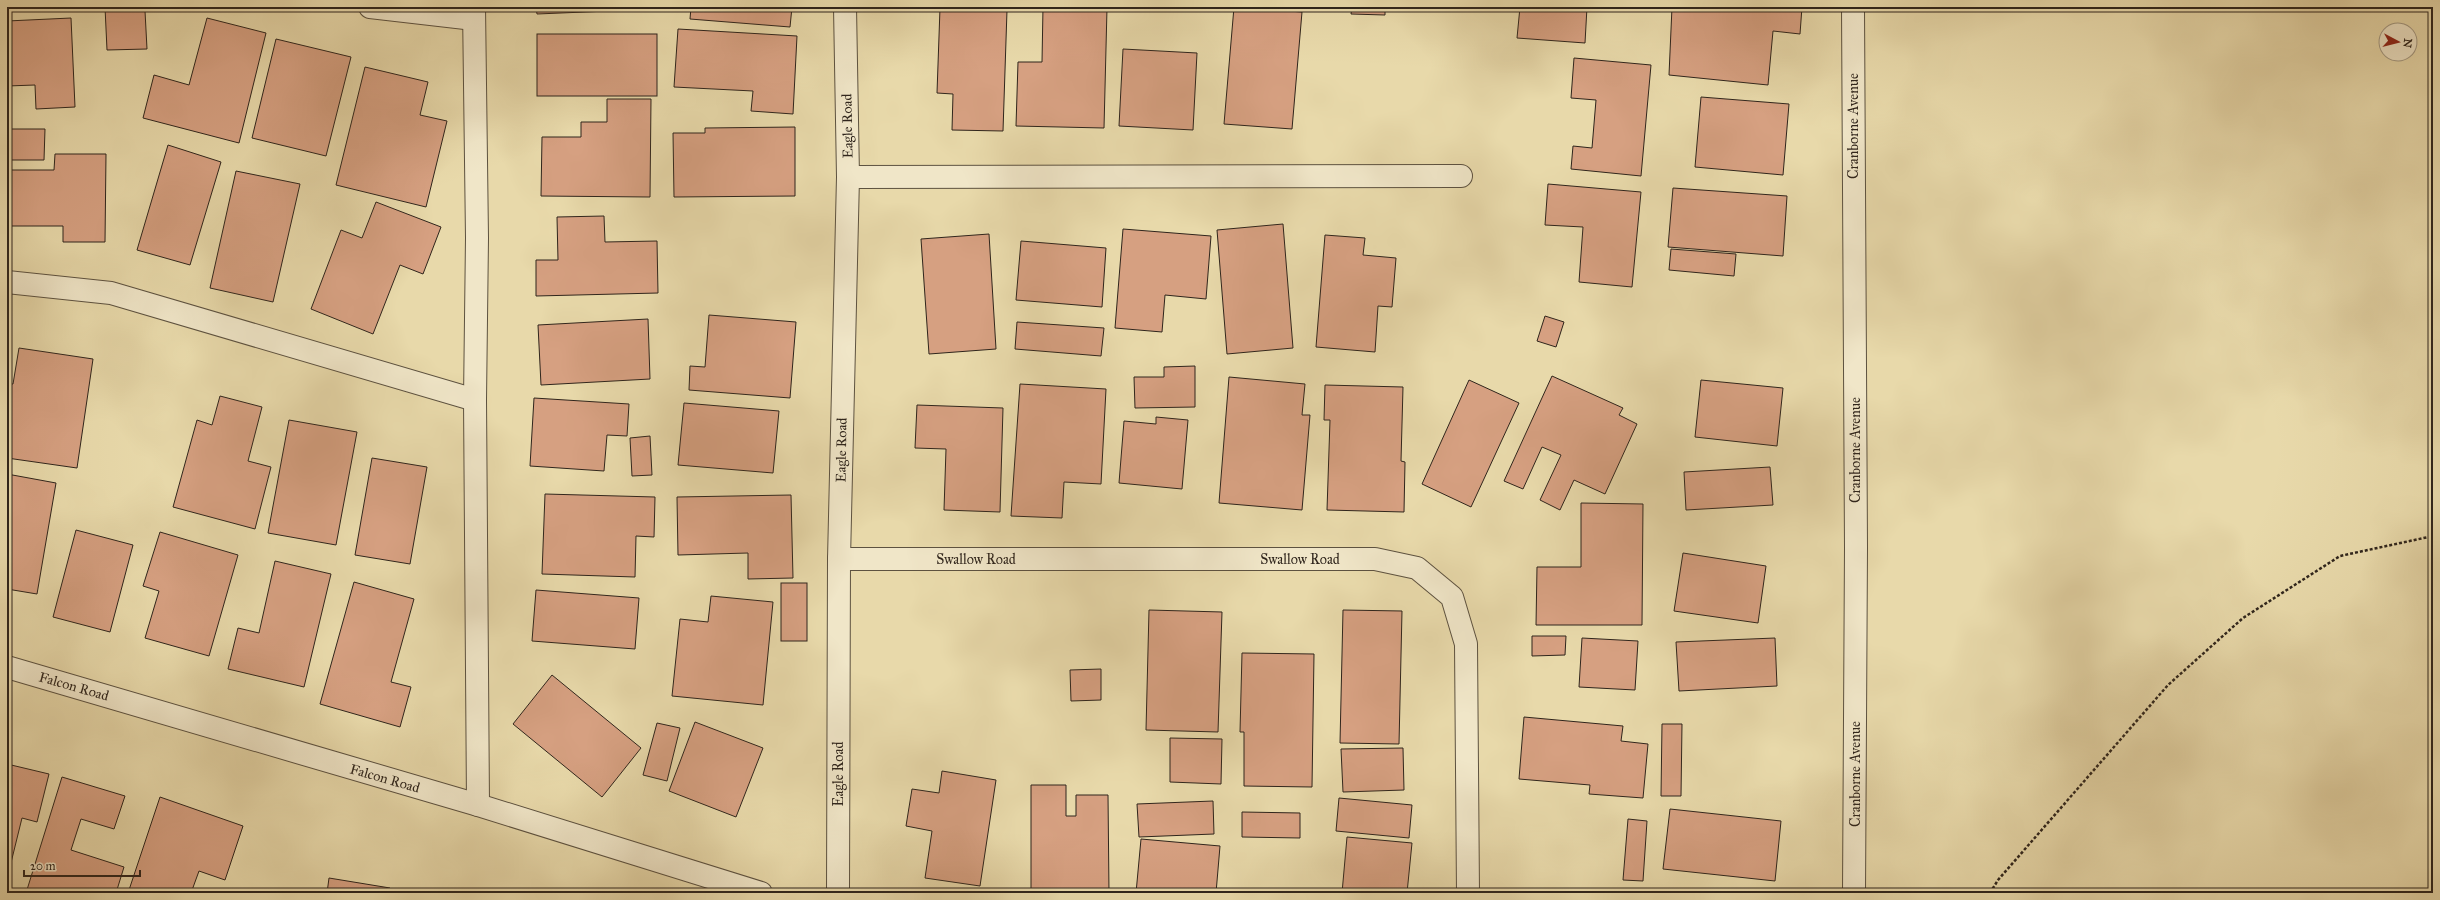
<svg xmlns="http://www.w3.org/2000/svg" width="2440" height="900" viewBox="0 0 2440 900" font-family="'IM FELL Great Primer',serif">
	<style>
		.building { fill: #d6a081; stroke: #2f251c }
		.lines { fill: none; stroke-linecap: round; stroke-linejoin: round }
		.minor-casing { stroke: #5d5240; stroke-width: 24 }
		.tertiary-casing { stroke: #5d5240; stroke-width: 24 }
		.path { stroke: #2f251c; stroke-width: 2.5; stroke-dasharray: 3 2; stroke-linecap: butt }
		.minor { stroke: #f0e6c8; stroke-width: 22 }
		.tertiary { stroke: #f0e6c8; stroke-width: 22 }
		.labels { text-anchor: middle; stroke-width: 3.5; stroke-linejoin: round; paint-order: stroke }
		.street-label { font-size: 14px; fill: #2f251c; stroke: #f0e6c8 }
	</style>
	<rect width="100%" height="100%" fill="#e8d9aa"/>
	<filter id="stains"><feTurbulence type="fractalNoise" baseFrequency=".005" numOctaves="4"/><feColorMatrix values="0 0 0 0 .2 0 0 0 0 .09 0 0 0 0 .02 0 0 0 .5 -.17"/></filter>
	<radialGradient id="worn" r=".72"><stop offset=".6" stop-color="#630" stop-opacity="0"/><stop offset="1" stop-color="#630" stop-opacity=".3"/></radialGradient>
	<g class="building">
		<polygon points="105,7 209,7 209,8 145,11 147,49 107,50"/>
		<polygon points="536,7 656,7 656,9 537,14"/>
		<polygon points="691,7 792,7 790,27 690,19"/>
		<polygon points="1043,7 1107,8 1104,128 1016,126 1018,62 1042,62"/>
		<polygon points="1234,7 1302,12 1292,129 1224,124"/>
		<polygon points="1352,7 1385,7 1385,15 1351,14"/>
		<polygon points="1520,7 1587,7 1585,43 1517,38"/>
		<polygon points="1672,7 1802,7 1800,34 1773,31 1768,85 1669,75"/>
		<polygon points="940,8 1007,10 1003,131 952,130 953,94 937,93"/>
		<polygon points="71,18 75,107 36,109 35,85 7,86 7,21"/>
		<polygon points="207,18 266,33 239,143 143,118 154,75 189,85"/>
		<polygon points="678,29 797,36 793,114 751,111 753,91 674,87"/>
		<rect x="537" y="34" width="120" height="62"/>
		<polygon points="276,39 351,57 326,156 252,138"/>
		<polygon points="1123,49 1197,53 1193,130 1119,126"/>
		<polygon points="1574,58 1651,65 1641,176 1571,169 1573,146 1592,148 1596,100 1571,98"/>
		<polygon points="365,67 428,82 420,115 447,121 426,207 336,185"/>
		<polygon points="1701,97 1789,104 1783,175 1695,167"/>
		<polygon points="607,99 651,99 650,197 541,196 542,137 581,137 581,122 607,122"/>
		<polygon points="795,127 795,196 674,197 673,133 705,133 705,128"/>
		<polygon points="7,129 45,129 44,160 7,160"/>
		<polygon points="168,145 221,162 190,265 137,250"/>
		<polygon points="55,154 106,154 105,242 63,242 63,226 7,226 7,170 54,170"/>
		<polygon points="236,171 300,184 273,302 210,288"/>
		<polygon points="1548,184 1641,192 1632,287 1579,282 1583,227 1545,225"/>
		<polygon points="1673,188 1787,196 1783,256 1668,247"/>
		<polygon points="376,202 441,227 423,274 400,265 373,334 311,309 341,230 362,238"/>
		<polygon points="604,216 605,242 657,241 658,293 536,296 536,260 558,260 557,217"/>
		<polygon points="1283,224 1293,348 1227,354 1217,230"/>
		<polygon points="1123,229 1211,236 1206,299 1165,295 1162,332 1115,328"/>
		<polygon points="989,234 996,349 929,354 921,239"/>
		<polygon points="1325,235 1365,238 1363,255 1396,258 1392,307 1378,306 1375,352 1316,347"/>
		<polygon points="1021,241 1106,248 1102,307 1016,300"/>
		<polygon points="1671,249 1736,254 1734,276 1669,270"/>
		<polygon points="709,315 796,322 790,398 689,390 690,366 705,367"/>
		<polygon points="1545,316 1564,322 1556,347 1537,341"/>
		<polygon points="648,319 650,379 541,385 538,325"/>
		<polygon points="1017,322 1104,328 1101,356 1015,349"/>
		<polygon points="19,348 93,359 77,468 7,458 7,384 13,384"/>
		<polygon points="1195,366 1195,407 1135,408 1134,377 1164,377 1164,367"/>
		<polygon points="1552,376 1623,408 1619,415 1637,424 1605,494 1574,480 1560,510 1540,500 1561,455 1542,447 1523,489 1504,481"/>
		<polygon points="1229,377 1305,384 1302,415 1310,415 1302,510 1219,503"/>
		<polygon points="1469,380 1519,403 1471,507 1422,484"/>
		<polygon points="1701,380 1783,388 1777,446 1695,437"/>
		<polygon points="1020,384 1106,389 1101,484 1064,482 1062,518 1011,516"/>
		<polygon points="1325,385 1403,387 1401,461 1405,462 1404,512 1327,510 1330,420 1324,420"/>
		<polygon points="220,396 262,407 248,461 271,467 255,529 173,507 197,420 212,425"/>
		<polygon points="534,398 629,404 627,436 607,435 604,471 530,466"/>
		<polygon points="684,403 779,411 773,473 678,465"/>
		<polygon points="917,405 1003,408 1000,512 944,510 946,449 915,448"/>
		<polygon points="1156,417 1188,420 1182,489 1119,483 1124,421 1156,424"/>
		<polygon points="289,420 357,432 336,545 268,533"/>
		<polygon points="650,436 652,475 632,476 630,438"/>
		<polygon points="372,458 427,467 410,564 355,555"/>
		<polygon points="1770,467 1773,505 1686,510 1684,472"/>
		<polygon points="7,474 56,483 37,594 7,589"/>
		<polygon points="545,494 655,497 654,537 636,536 635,577 542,574"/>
		<polygon points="791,495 793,578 748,579 748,553 678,555 677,497"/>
		<polygon points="1581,503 1643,504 1642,625 1536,625 1537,567 1581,567"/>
		<polygon points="76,530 133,545 110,632 53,617"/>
		<polygon points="160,532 238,555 209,656 145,638 159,591 143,586"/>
		<polygon points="1683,553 1766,566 1758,623 1674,611"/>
		<polygon points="275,561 331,574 304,687 228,669 238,628 259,633"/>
		<polygon points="354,582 414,599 391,682 411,687 400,727 320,704"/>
		<rect x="781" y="583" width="26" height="58"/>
		<polygon points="536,590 639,598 635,649 532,641"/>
		<polygon points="711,596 773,602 763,705 672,696 680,619 708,622"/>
		<polygon points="1149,610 1222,612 1218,732 1146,730"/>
		<polygon points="1343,610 1402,611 1399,744 1340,743"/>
		<polygon points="1532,636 1566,636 1565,655 1532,656"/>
		<polygon points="1582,638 1638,641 1635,690 1579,687"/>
		<polygon points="1775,638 1777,686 1679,691 1676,642"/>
		<polygon points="1242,653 1314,654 1312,787 1244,786 1244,732 1240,732"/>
		<polygon points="1101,669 1101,700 1071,701 1070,670"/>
		<polygon points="552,675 641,748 602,797 513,724"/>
		<polygon points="1524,717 1623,726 1621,741 1648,744 1643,798 1589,794 1590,785 1519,779"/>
		<polygon points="695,722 763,748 736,817 669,791"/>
		<polygon points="657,723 680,728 667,781 643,775"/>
		<polygon points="1662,724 1682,724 1681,796 1661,796"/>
		<polygon points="1170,738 1222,739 1221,784 1170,782"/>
		<polygon points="1403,748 1404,790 1343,792 1341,749"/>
		<polygon points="7,764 49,774 37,822 22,818 7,879"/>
		<polygon points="942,771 996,780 980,886 925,878 932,831 906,826 912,789 939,793"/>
		<polygon points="62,777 125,796 114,829 81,819 71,850 124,867 116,893 26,893"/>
		<polygon points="1031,785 1066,785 1066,816 1076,816 1076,795 1108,795 1109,893 1031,893"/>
		<polygon points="160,797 243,826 225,880 199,871 191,893 128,893"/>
		<polygon points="1339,798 1412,805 1409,838 1336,831"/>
		<polygon points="1213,801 1214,834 1139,837 1137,804"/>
		<polygon points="1670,809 1781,821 1775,881 1663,869"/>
		<polygon points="1242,812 1300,813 1300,838 1242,837"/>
		<polygon points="1628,819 1647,821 1643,881 1623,880"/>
		<polygon points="1347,837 1412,843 1407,893 1342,893"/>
		<polygon points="1141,839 1220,846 1216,893 1136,893"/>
		<polygon points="329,878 390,888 389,893 327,893"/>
	</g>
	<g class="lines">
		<g class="minor-casing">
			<g id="minor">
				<polyline points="370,7 474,19"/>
				<polyline points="474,7 477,238 475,400 478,805"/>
				<polyline points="848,177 1461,176"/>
				<polyline points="7,282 111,293 475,400"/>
				<polyline points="839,559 1375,559 1417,568 1452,597 1466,644 1468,893"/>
				<polyline points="7,667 478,805 761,893"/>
				<polyline points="838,893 839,559 848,177 845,7"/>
			</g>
		</g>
		<g class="tertiary-casing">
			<polyline id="tertiary" points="1853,7 1856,548 1854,893"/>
		</g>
		<polyline class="path" points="1990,893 1998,880 2168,685 2243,618 2340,556 2433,536"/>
		<use href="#minor" class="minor"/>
		<use href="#tertiary" class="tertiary"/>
	</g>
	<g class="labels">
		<g class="street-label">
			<text transform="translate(847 126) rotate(-91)" y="5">Eagle Road</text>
			<text transform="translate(1853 126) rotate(-90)" y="5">Cranborne Avenue</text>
			<text transform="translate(841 450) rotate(-89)" y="5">Eagle Road</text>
			<text transform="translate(1855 450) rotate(-90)" y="5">Cranborne Avenue</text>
			<text x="976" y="564">Swallow Road</text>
			<text x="1300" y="564">Swallow Road</text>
			<text transform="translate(74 686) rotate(16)" y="5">Falcon Road</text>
			<text transform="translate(838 774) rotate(-90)" y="5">Eagle Road</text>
			<text transform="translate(1855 774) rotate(-90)" y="5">Cranborne Avenue</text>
			<text transform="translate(385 778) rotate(16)" y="5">Falcon Road</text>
		</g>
	</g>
	<rect width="2440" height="900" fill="none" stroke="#e8d9aa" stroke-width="24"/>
	<rect x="8" y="8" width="2424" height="884" fill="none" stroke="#2f251c" stroke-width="2"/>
	<rect x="12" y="12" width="2416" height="876" fill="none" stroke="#2f251c"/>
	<g transform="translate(2398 42) rotate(97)"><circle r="19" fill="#f0e6c8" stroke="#a39983"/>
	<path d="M0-3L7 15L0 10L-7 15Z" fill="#8f2418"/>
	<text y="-6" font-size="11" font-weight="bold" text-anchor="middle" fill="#2f251c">N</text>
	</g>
	<path d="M24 870v6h116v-6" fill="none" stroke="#2f251c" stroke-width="2"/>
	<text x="30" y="870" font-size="12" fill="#2f251c" stroke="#f0e6c8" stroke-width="3" paint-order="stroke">20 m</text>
	<rect width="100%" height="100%" filter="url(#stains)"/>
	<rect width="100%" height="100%" fill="url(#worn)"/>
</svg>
